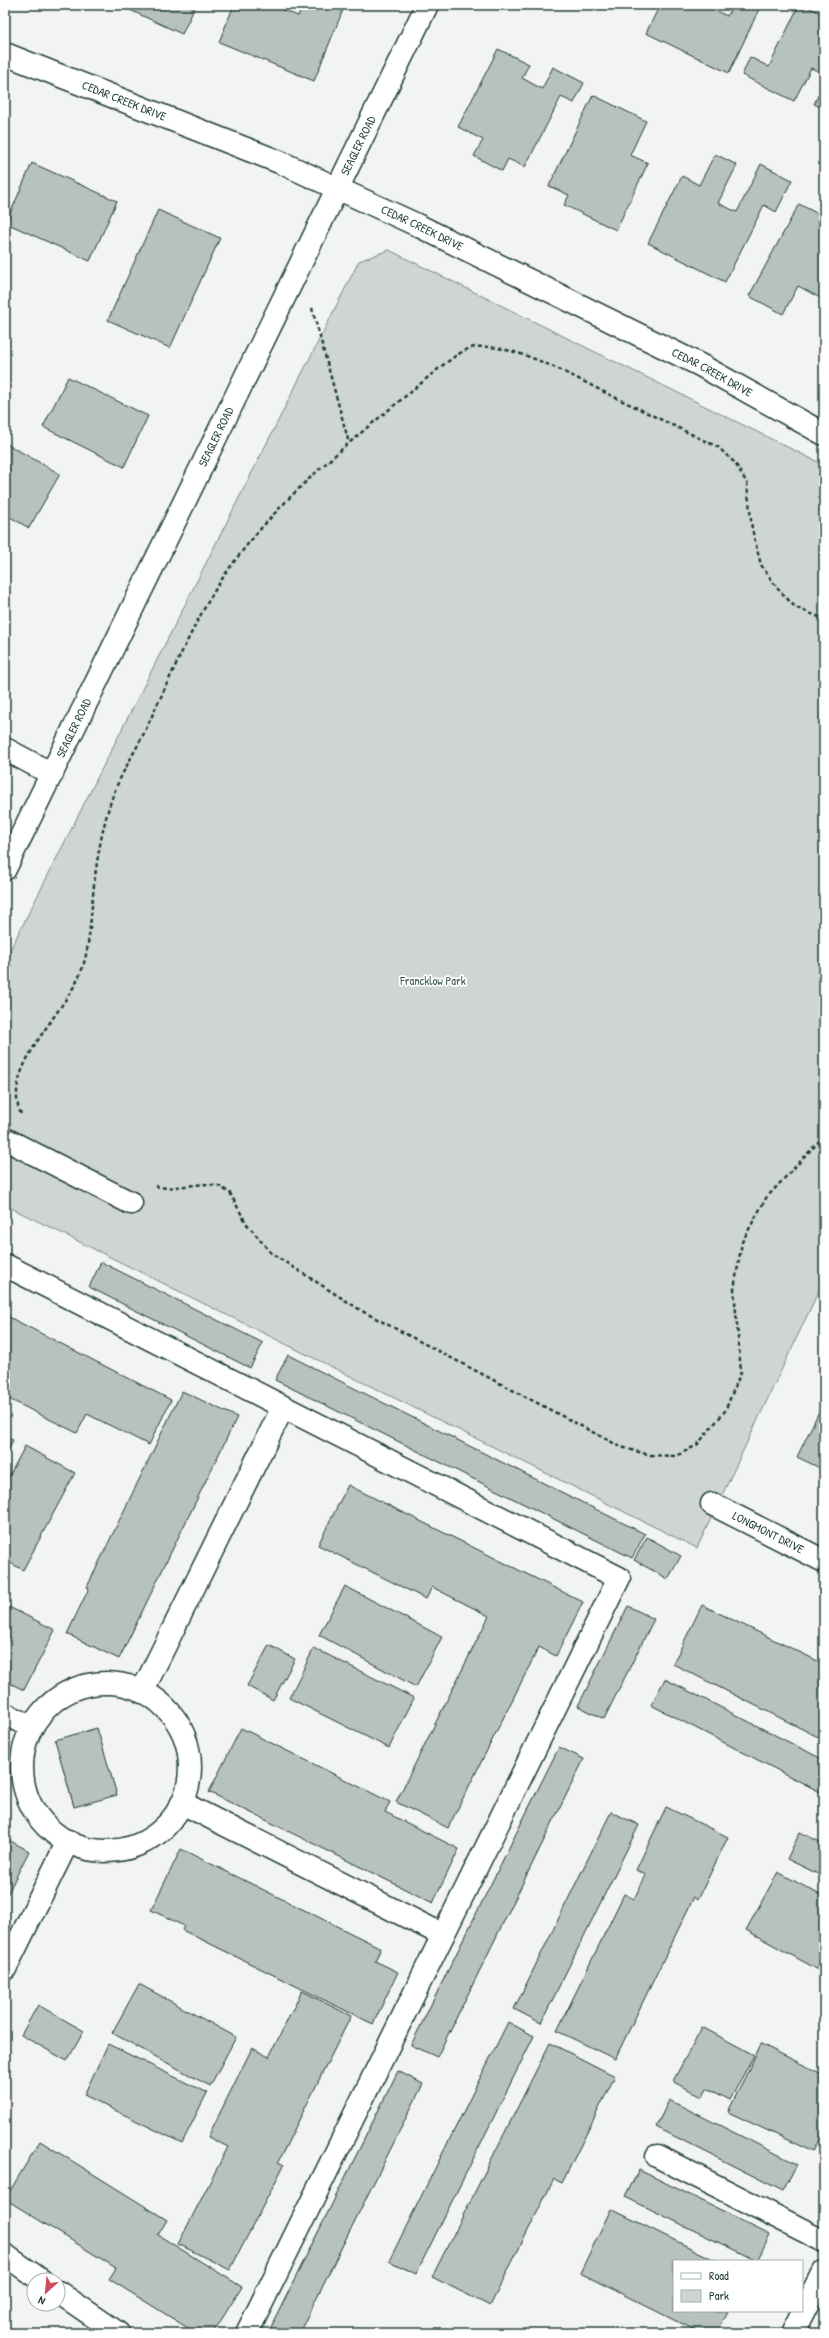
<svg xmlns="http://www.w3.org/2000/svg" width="829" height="2338" viewBox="0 0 829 2338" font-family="'Patrick Hand',sans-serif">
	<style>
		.green { fill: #ced5d3; stroke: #768984 }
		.building { fill: #b7c1bd; stroke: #1f3d34 }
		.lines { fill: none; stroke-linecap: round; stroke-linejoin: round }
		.minor-casing { stroke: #1f3d34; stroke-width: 25 }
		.path { stroke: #1f3d34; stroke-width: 2.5; stroke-dasharray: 4 3; stroke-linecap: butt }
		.minor { stroke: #fff; stroke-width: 22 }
		.labels { text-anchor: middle; stroke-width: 3.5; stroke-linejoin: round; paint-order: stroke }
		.street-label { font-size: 12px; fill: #1f3d34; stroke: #fff }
		.park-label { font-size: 12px; fill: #425b54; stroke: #fff }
	</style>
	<rect width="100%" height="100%" fill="#f2f3f3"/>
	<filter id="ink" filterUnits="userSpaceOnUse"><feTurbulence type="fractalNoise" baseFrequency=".025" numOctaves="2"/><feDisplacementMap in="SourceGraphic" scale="8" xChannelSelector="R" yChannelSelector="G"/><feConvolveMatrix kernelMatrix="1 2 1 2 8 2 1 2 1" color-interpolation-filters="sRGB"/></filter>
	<g filter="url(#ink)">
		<polygon class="green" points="389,250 824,465 824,1280 697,1548 5,1205 5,960 359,261"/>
		<g class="building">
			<polygon points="119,5 196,5 182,34"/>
			<polygon points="234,5 271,5 298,16 303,5 345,5 314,81 219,42"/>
			<polygon points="660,5 704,5 727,16 733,5 761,5 729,73 646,33"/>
			<polygon points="799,5 804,5 824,15 824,74 811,68 794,101 742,75 750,57 769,67"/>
			<polygon points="498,49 529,64 522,78 542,89 553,67 584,83 574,103 561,97 525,167 508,159 502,171 474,156 483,140 458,127"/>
			<polygon points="824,83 824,109 814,104"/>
			<polygon points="593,95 646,121 630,155 648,163 616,230 564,205 569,195 549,186"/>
			<polygon points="715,154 737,165 718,203 737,212 761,164 792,180 776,212 764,205 725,282 648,243 682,176 699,185"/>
			<polygon points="32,163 117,201 90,261 6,223"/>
			<polygon points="799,204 824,217 824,300 798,286 783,314 749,296"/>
			<polygon points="158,210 220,238 170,348 108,320"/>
			<polygon points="68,377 148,416 124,467 43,427"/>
			<polygon points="5,443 60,474 29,528 5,514"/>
			<polygon points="101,1262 263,1343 250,1368 89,1287"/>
			<polygon points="5,1315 171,1400 149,1445 87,1414 77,1433 5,1397"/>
			<polygon points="288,1355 645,1534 632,1558 275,1380"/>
			<polygon points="182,1391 237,1417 119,1659 67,1634 89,1588 87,1587"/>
			<polygon points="824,1401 824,1470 797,1457"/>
			<polygon points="5,1436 13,1440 5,1457"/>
			<polygon points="25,1446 75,1473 23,1570 5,1560 5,1484"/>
			<polygon points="348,1485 583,1602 556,1656 539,1647 448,1828 396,1802 489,1616 432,1587 426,1599 318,1545"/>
			<polygon points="647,1537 681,1556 668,1579 634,1560"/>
			<polygon points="345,1586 442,1637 416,1687 319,1635"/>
			<polygon points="5,1605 55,1630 24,1690 5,1681"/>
			<polygon points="702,1605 824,1664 824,1740 673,1664"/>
			<polygon points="628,1606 654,1619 604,1719 578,1706"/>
			<polygon points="269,1645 295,1659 273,1700 247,1686"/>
			<polygon points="314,1648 414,1698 389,1748 289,1698"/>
			<polygon points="665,1679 824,1760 824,1794 651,1705"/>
			<polygon points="97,1728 117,1795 74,1807 55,1740"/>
			<polygon points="241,1728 390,1802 385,1812 459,1849 433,1903 209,1792"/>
			<polygon points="559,1747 584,1759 437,2057 411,2045"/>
			<polygon points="666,1807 728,1837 698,1899 694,1897 615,2059 557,2031 624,1894 634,1899 646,1875 636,1870"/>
			<polygon points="611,1812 639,1825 541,2023 514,2009"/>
			<polygon points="800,1832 824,1844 824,1877 787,1859"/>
			<polygon points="5,1838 29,1851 5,1899"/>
			<polygon points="181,1849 381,1948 375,1961 398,1972 373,2024 182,1930 184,1926 151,1910"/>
			<polygon points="778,1872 824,1897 824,1973 746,1930"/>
			<polygon points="139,1984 236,2037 210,2086 112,2033"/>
			<polygon points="302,1991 351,2016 278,2162 284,2165 230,2270 178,2244 228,2147 208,2137 252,2048 269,2057"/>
			<polygon points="38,2005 84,2031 67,2061 21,2035"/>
			<polygon points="508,2022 534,2036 416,2274 389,2261"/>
			<polygon points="702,2027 754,2055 730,2100 707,2088 702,2097 673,2081"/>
			<polygon points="550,2043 615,2076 562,2183 554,2179 490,2306 432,2277"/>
			<polygon points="108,2044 207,2093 182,2143 84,2095"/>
			<polygon points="761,2044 824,2075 824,2130 813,2152 728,2112"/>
			<polygon points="398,2071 423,2084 299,2333 268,2333"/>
			<polygon points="669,2100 797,2164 783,2191 656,2127"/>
			<polygon points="40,2141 167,2220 158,2235 242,2287 213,2333 196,2333 109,2279 116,2268 5,2199"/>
			<polygon points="639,2170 770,2234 757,2261 625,2197"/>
			<polygon points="611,2209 717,2261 674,2261 674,2311 728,2311 717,2333 700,2333 580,2273"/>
		</g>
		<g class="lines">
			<g class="minor-casing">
				<g id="minor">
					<path id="s1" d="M5,54L282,163L415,224L700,365L824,434"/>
					<polyline points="5,749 52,774"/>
					<path id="s2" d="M5,869L427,5"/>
					<polyline points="5,1139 131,1203"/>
					<polyline points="5,1265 619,1578 247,2333"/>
					<path id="s3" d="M712,1504L824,1561"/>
					<circle cx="106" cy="1767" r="84"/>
					<polyline points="142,1692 283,1407"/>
					<polyline points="5,1714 32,1727"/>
					<polyline points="182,1803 443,1935"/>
					<polyline points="5,1969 68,1841"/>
					<polyline points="657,2156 824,2241"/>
					<polyline points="5,2255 41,2280"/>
					<polyline points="58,2292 118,2333"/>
					<polyline points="793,2333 824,2272"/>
				</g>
			</g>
			<g class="path">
				<polyline points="312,308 349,443"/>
				<path d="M21,1114C0,1069 65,1013 81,972C90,948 90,921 93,895C96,863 103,820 115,790C125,766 140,744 150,720C173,672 194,621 224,576C271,507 338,451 402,399C418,387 457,349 475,347C515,343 574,377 610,395C646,412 682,430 718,447L735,463L747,483L752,529L761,565L778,589L795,607L824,619"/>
				<polyline points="155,1186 166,1188 205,1184 219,1186 230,1193 246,1223 271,1253 362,1311 621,1447 650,1455 676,1456 697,1445 725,1411 741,1372 734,1289 742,1242 766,1198 824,1136"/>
			</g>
			<use href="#minor" class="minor"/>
		</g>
	</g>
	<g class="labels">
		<g class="street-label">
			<text dy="4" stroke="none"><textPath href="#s1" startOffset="128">CEDAR CREEK DRIVE</textPath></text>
			<text dy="4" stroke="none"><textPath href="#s2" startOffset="805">SEAGLER ROAD</textPath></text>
			<text dy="4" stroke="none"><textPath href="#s1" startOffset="452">CEDAR CREEK DRIVE</textPath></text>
			<text dy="4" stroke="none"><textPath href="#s1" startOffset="776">CEDAR CREEK DRIVE</textPath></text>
			<text dy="4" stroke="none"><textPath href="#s2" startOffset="481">SEAGLER ROAD</textPath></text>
			<text dy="4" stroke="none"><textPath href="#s2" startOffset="157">SEAGLER ROAD</textPath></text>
			<text dy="4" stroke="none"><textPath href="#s3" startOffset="63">LONGMONT DRIVE</textPath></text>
		</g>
		<g class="park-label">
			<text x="433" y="985">Francklow Park</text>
		</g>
	</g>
	<rect width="829" height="2338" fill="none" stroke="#fff" stroke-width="20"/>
	<rect x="10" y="10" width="809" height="2318" fill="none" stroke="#1f3d34" stroke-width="1.5" filter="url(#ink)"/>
	<rect x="673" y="2260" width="130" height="52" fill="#ffffff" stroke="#a5b1ae"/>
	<rect x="681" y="2273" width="20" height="6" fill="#ffffff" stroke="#a5b1ae"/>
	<text x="709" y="2280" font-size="12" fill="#1f3d34">Road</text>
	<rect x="681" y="2290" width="20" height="12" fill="#ced5d3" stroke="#a5b1ae"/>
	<text x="709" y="2300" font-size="12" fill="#1f3d34">Park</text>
	<g transform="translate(46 2292) rotate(207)"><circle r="19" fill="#ffffff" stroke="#a5b1ae"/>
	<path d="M0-3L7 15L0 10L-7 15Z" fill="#d1495b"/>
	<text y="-6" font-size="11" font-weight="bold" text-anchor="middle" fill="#1f3d34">N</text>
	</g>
</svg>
